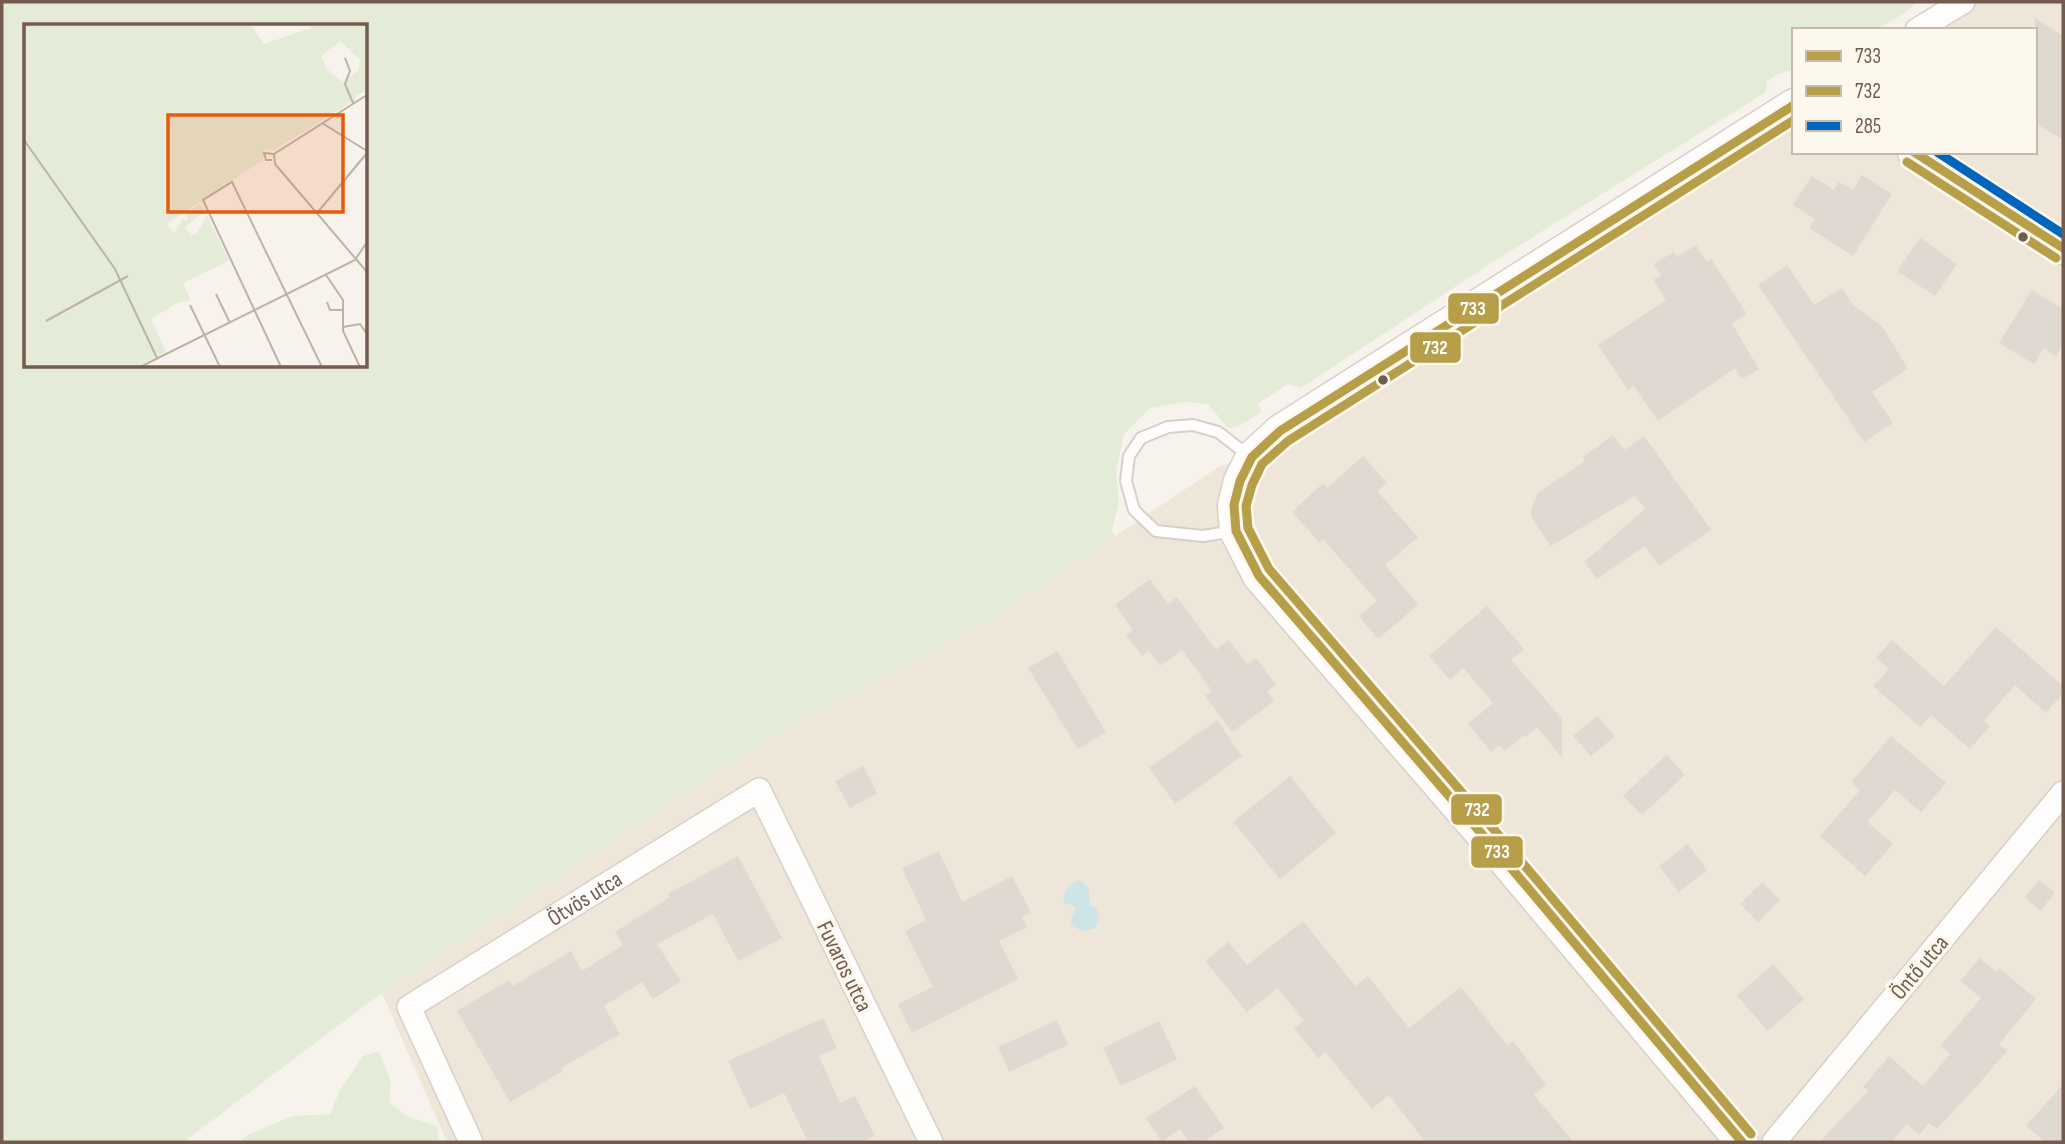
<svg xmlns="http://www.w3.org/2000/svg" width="2065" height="1144" viewBox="0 0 2065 1144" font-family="'Sofia Sans Condensed',sans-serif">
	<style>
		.residential { fill: #efe6da }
		.green { fill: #e4ecd8; fill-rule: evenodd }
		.water { fill: #cfe4e6 }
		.building { fill: #e0d9d2 }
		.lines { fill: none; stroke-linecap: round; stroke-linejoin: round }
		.lane-casing { stroke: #d6d0ca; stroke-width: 14 }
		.street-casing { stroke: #d6d0ca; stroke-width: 26 }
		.secondary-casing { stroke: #d6d0ca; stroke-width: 35 }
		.lane { stroke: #fefdfc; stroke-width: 10 }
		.street { stroke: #fefdfc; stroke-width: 23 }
		.secondary { stroke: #fefdfc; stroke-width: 32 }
		.bus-1-casing { stroke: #fdf8ee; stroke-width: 14 }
		.bus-2-casing { stroke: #fdf8ee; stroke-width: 14 }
		.bus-3-casing { stroke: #fdf8ee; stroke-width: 14 }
		.bus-1 { stroke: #b79e48; stroke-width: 9 }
		.bus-2 { stroke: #b79e48; stroke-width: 9 }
		.bus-3 { stroke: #0065bd; stroke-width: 9 }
		.bus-dot { fill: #735c4e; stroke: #fdf8ee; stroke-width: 2.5 }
		.labels { text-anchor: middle; stroke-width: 7; stroke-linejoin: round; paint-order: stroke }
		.street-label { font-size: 23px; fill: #735c4e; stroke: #fdf8ee }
		.inset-road { fill: none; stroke: #beb2a8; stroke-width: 2 }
		.view { fill: #e8590c; fill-opacity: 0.15; stroke: #e8590c; stroke-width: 3.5 }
		.inset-edge { fill: none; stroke: #735c4e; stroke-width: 3.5 }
		.line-badge { stroke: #fdf8ee; stroke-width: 2.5 }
		.badge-label { font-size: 19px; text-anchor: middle; font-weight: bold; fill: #fff }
	</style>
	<rect width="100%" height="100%" fill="#f7f3ec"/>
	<polygon class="residential" points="1963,2 2063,2 2063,1142 447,1142 382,993 776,734 981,625 1220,466 1252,457 1794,105 1794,152 2035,152 2035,30 1917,30"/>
	<g class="green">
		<path d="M2,2H1918L1906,12L1876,30H1794V69L1778,74L1767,81L1766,92L1493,262L1301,388L1288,384L1258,404L1262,412L1239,426L1228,428L1208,404L1186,402L1150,408L1124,434L1116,473L1119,502L1112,530L1115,536L981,625L776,734L382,993L184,1142H2ZM26,26H366V366H26Z"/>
		<polygon points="379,1051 391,1082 389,1103 409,1117 437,1126 439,1139 434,1142 239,1142 247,1135 293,1116 330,1114 340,1090 363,1056"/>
	</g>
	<path class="water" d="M1078,880C1090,886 1091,891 1089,904L1097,909L1099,920L1094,929L1082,931L1071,925V920L1076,908L1070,904L1064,903C1063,890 1067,885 1078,880Z"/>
	<g class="building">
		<polygon points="2035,18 2063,36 2063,140 2035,123"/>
		<polygon points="1862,175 1892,194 1853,256 1809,228 1815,219 1793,205 1812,176 1834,190 1839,182 1853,190"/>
		<polygon points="1920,238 1957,264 1935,296 1897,271"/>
		<polygon points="1696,245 1707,262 1711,259 1747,314 1732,324 1759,369 1742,379 1735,368 1658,421 1634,386 1628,390 1598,345 1666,300 1653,280 1661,275 1654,264 1673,252 1677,257"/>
		<polygon points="1787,265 1814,305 1842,288 1853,305 1882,326 1908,369 1872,392 1893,423 1864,442 1758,285"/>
		<polygon points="2032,290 2063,309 2063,345 2056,356 2044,348 2034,364 1999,343"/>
		<polygon points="1613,435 1624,450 1644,436 1711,530 1659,566 1645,546 1597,579 1584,562 1645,509 1635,496 1551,546 1531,517 1531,510 1538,493 1585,461 1583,457"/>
		<polygon points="1363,456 1387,483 1377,491 1418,537 1385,565 1418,605 1378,639 1359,616 1377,601 1323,539 1319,542 1292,512 1323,483 1327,488"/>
		<polygon points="1150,579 1168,604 1177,597 1216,650 1229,640 1247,664 1256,658 1276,685 1267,691 1274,701 1232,732 1205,696 1212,691 1182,650 1160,666 1149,651 1142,656 1126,635 1133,630 1115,605"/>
		<polygon points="1487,606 1524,649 1511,660 1562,719 1562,758 1537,727 1526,737 1524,735 1505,751 1499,745 1491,752 1468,724 1493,703 1463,668 1450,680 1429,656"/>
		<polygon points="1996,627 2063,686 2063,693 2046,713 2015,685 1984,721 1990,726 1970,749 1931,715 1920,727 1873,686 1889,669 1876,658 1892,640 1944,686"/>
		<polygon points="1057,651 1106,732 1078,749 1028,668"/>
		<polygon points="1597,716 1615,736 1591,756 1573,736"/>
		<polygon points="1217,720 1242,756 1175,804 1149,768"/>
		<polygon points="1891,736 1946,783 1921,812 1895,790 1867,822 1893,844 1865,876 1820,836 1860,790 1851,782"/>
		<polygon points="1666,755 1685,775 1642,815 1623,796"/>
		<polygon points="863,766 877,793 850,808 835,781"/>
		<polygon points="1290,776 1336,833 1280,879 1233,822"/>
		<polygon points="1688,844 1707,870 1679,892 1659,866"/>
		<polygon points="939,851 962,902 1012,876 1031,912 1022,917 1027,927 999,941 1018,979 912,1033 898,1004 933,987 905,931 926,920 902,868"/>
		<polygon points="738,856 782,938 738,961 713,914 657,944 681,981 653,999 642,982 604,1006 620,1034 561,1068 563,1071 510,1102 457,1011 509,980 513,986 571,951 582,971 623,945 615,932 670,897 668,894"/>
		<polygon points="2039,880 2055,893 2040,911 2025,897"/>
		<polygon points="1762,882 1780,900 1758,922 1740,904"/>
		<polygon points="1303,921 1355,986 1368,976 1409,1028 1461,987 1507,1045 1513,1041 1546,1085 1534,1095 1574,1142 1425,1142 1389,1095 1372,1109 1325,1052 1318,1058 1294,1028 1304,1021 1278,988 1247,1012 1205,961 1228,942 1247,965"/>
		<polygon points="1980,958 1996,972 1999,968 2036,999 1999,1044 2007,1051 1975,1088 1937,1129 1929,1123 1919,1135 1907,1124 1891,1142 1819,1142 1868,1091 1863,1087 1889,1056 1923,1086 1950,1054 1940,1046 1981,998 1960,981"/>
		<polygon points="1773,964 1804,999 1768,1031 1737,996"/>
		<polygon points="823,1018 837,1048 819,1056 840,1103 855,1096 875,1136 861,1142 808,1142 784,1093 750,1109 728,1061"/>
		<polygon points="1057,1020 1068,1045 1009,1072 998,1047"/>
		<polygon points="1159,1021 1177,1059 1121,1086 1103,1048"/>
		<polygon points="2063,1084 2063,1142 2045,1142 2026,1126"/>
		<polygon points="1195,1086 1224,1128 1203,1142 1189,1142 1180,1129 1162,1142 1146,1118"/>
	</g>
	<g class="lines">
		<g class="lane-casing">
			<polyline id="lane" points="1234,531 1203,536 1156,531 1134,510 1126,481 1129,456 1141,438 1168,427 1193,425 1218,432 1249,456"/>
		</g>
		<g class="street-casing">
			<g id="street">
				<polyline points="1917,30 1963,2"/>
				<path id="s1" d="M471,1142L409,1007L759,790L931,1142"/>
				<polyline points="1774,1142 2063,793"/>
			</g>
		</g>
		<g class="secondary-casing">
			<g id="secondary">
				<polyline points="1914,152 2063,248"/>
				<polyline points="1742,1142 1506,862 1259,576 1236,531 1234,505 1240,481 1252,457 1280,431 1794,105"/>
			</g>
		</g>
		<use href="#lane" class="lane"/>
		<use href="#street" class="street"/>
		<use href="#secondary" class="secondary"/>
		<g class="bus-1-casing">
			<g id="bus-1">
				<polyline points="1914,152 2063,248"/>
				<polyline points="1742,1142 1506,862 1259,576 1236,531 1234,505 1240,481 1252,457 1280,431 1794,105"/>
			</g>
		</g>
		<g class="bus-2-casing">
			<g id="bus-2">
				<polyline points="1907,162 2056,258"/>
				<polyline points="1751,1134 1515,854 1269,569 1248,528 1246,506 1252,485 1262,464 1288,441 1794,120"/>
			</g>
		</g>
		<g class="bus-3-casing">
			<polyline id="bus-3" points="1937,152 2063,234"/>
		</g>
		<use href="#bus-1" class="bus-1"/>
		<use href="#bus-2" class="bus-2"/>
		<use href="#bus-3" class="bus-3"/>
	</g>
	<g class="bus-dot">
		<circle cx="2023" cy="237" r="6"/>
		<circle cx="1383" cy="380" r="6"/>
	</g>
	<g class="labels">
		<g class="street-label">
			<text dy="8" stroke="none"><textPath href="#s1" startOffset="355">Ötvös utca</textPath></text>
			<text transform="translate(845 966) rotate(64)" y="8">Fuvaros utca</text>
			<text transform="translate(1919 967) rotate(-50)" y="8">Öntő utca</text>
		</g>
	</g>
	<g transform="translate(24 24)">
		<rect width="343" height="343" fill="#f7f3ec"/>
		<path d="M0,0H226L240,20L287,4L285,0H343V68L332,70L331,76L249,127L241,125L239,136L143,200L150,210L158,195L164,197L163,189L176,180L181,187L161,203L167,212L174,208L183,191L205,237L159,259L167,277L155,278L127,295L142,328L112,343H0ZM316,17L336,36L335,46L319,58L303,45L297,32Z" fill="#e4ecd8" fill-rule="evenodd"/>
		<path class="inset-road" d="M321,34L326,47L321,60L329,79M298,99L343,127M0,116L91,245L133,334M250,130L251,140L343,248M250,130L343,71M248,136H242L240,129L250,130M293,189L343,129M302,251L319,276V307L336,343M192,270L206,299M303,278L306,286H320M166,281L196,343M22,297L104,252M319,303L336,300L343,310M116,343L331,236L343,218M257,343L179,176L208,158L298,343"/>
		<path class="view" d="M144,91H319V188H144Z"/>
		<rect width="343" height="343" class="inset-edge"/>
	</g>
	<g class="line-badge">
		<rect x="1447" y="292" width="53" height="33" rx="7" fill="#b79e48"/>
		<rect x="1409" y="331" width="53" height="33" rx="7" fill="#b79e48"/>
		<rect x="1450" y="793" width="53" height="33" rx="7" fill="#b79e48"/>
		<rect x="1470" y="835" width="54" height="34" rx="7" fill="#b79e48"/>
	</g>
	<g class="badge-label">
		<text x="1473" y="315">733</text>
		<text x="1435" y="354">732</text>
		<text x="1477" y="816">732</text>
		<text x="1497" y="858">733</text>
	</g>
	<rect width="2065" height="1144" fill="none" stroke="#735c4e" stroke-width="7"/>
	<rect x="1792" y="28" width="245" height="126" fill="#fdf8ee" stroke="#c6baae" stroke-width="2"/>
	<rect x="1806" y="51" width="35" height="10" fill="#b79e48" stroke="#c6baae" stroke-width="2"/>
	<text x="1855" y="63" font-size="21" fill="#735c4e">733</text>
	<rect x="1806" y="86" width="35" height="10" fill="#b79e48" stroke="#c6baae" stroke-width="2"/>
	<text x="1855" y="98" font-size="21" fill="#735c4e">732</text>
	<rect x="1806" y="121" width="35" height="10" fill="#0065bd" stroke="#c6baae" stroke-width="2"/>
	<text x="1855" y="133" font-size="21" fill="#735c4e">285</text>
</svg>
